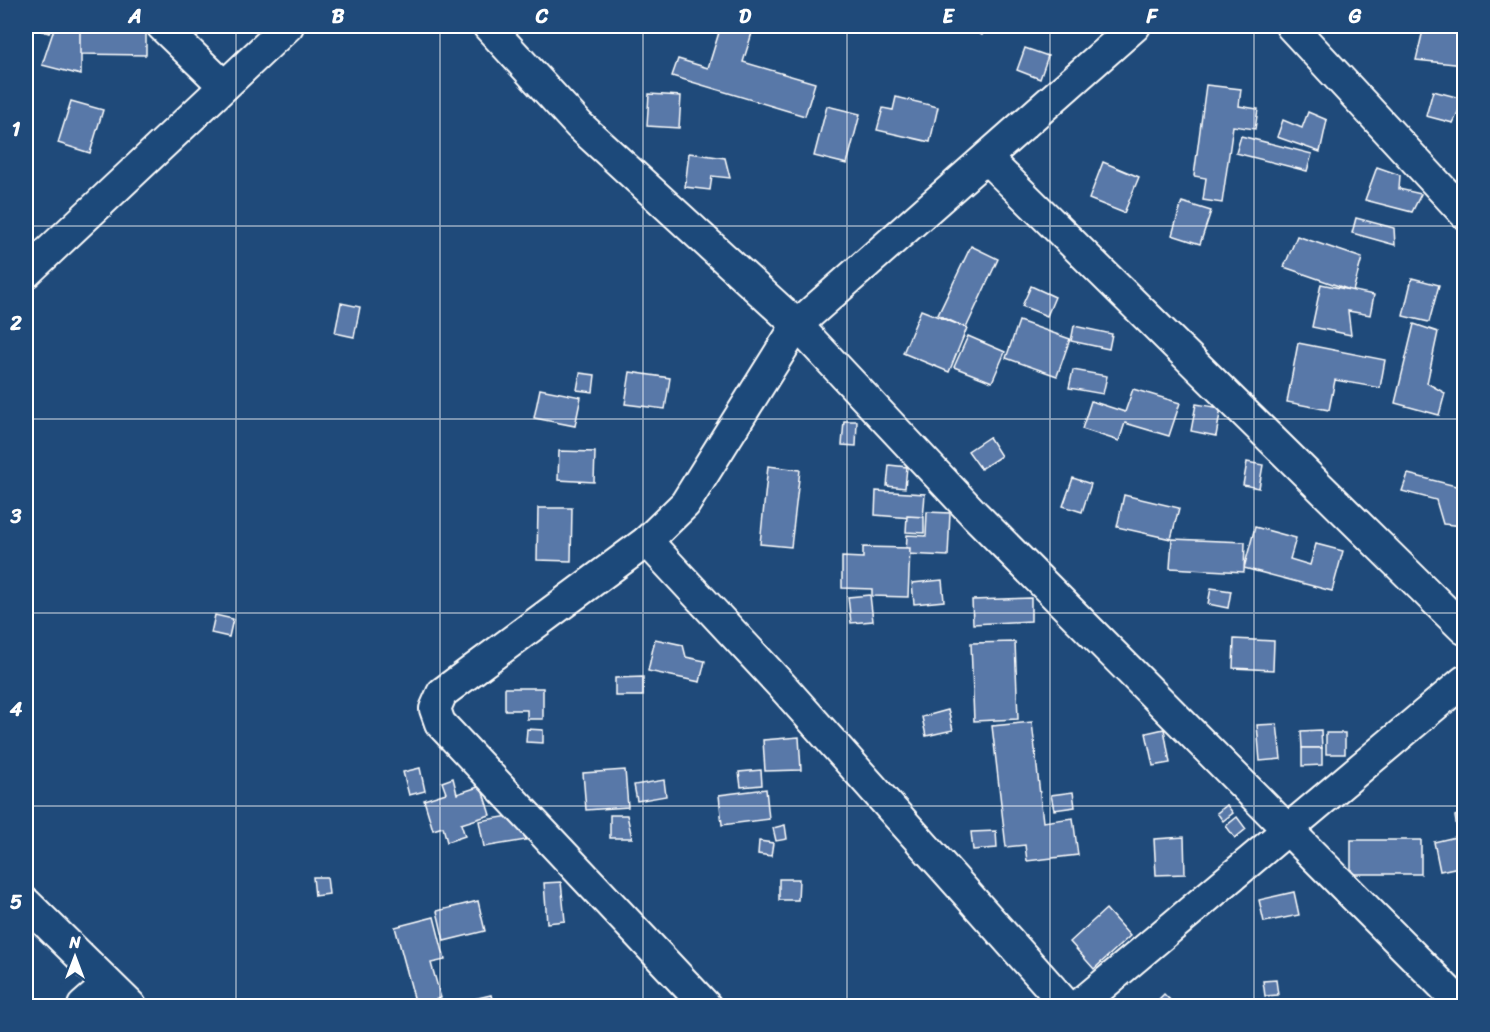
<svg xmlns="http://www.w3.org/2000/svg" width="1490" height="1032" viewBox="0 0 1490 1032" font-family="Sriracha,sans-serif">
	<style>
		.building { fill: #5978a8; stroke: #fff; stroke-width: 1.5 }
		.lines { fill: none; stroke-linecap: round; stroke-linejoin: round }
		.minor-casing { stroke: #fff; stroke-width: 34 }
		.minor { stroke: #1f4a7a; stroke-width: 30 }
		.grid { fill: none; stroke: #fff; stroke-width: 1.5; stroke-opacity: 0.55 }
		.neatline { fill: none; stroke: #fff; stroke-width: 2 }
		.grid-label { font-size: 20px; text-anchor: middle; font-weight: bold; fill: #fff }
	</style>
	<rect width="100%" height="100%" fill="#1f4a7a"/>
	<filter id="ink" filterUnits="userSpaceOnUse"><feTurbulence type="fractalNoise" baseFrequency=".0167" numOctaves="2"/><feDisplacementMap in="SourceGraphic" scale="12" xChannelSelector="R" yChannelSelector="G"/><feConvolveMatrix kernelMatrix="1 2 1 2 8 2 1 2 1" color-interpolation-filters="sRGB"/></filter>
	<g filter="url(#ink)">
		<g class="building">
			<polygon points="26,26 53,26 49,33 28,26 26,32"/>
			<polygon points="55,26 81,26 81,75 42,65"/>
			<polygon points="80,26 146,26 146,55 80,54"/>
			<polygon points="721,26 752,33 743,62 815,83 805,116 672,76 678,59 708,68"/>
			<polygon points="962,26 986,26 982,35"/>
			<polygon points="1424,26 1464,26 1464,65 1416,60"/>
			<polygon points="1025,48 1048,56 1040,79 1017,70"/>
			<polygon points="1206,85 1241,89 1239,106 1258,109 1255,129 1233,126 1222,203 1203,200 1206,178 1194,176"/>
			<polygon points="1433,91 1464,99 1453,123 1426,116"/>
			<polygon points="649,94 681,96 679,128 647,126"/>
			<polygon points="896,97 938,107 930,142 877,130 883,108 893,110"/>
			<polygon points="71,101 103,110 90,153 58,143"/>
			<polygon points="827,106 860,114 847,164 814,156"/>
			<polygon points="1308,112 1327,120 1320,152 1277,137 1283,120 1302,128"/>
			<polygon points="1241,136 1312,154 1307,171 1236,153"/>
			<polygon points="689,153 725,158 730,178 712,176 710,190 685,187"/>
			<polygon points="1103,162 1139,177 1124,213 1089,199"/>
			<polygon points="1377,167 1400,175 1399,189 1421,194 1412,212 1365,200"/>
			<polygon points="1182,202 1211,211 1200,244 1172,235"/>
			<polygon points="1356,218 1394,228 1395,245 1352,233"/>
			<polygon points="1297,236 1362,258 1353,291 1284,267"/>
			<polygon points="971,246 998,259 966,328 938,315"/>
			<polygon points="1412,278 1439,285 1429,322 1403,316"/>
			<polygon points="1321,284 1374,295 1370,315 1348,311 1351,335 1312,327"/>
			<polygon points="1031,286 1055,297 1047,316 1022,306"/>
			<polygon points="341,303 360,307 354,337 335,333"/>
			<polygon points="921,310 967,328 949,372 903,353"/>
			<polygon points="1019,321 1070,339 1057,376 1006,358"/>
			<polygon points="1414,324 1438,332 1427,383 1445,393 1439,415 1395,403"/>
			<polygon points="1074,326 1112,334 1109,349 1071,341"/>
			<polygon points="968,336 1005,352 992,382 954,367"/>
			<polygon points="1298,343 1385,360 1380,388 1335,380 1329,410 1287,402"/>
			<polygon points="1073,370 1107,376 1103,394 1069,388"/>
			<polygon points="630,372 670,378 665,409 625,404"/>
			<polygon points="580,373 595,375 593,392 577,390"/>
			<polygon points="540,389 581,397 575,426 534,418"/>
			<polygon points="1133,389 1180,403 1169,436 1125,423 1119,441 1082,429 1091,401 1125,412"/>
			<polygon points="1196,404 1221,408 1216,436 1191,431"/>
			<polygon points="844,421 857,421 856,446 842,445"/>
			<polygon points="989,437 1001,456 981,469 968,451"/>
			<polygon points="559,451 595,452 594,482 558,480"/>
			<polygon points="1247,462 1263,465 1259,488 1243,485"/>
			<polygon points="889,465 907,467 905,488 887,486"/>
			<polygon points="768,466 800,470 791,547 760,544"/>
			<polygon points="1408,474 1464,488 1464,526 1443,524 1436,500 1402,491"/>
			<polygon points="1073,478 1091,484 1082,512 1063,506"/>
			<polygon points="876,491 925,494 923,519 875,515"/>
			<polygon points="1124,495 1179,508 1171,539 1117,527"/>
			<polygon points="538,508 572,508 571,561 537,560"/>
			<polygon points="927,512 950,513 948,556 906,554 907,535 926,536"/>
			<polygon points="907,516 924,517 924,533 906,532"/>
			<polygon points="1255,527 1296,538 1290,559 1310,565 1316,544 1343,551 1332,591 1244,568"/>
			<polygon points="1172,539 1245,542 1244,572 1170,568"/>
			<polygon points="863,547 910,548 908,597 872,596 872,589 842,588 842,557 863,558"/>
			<polygon points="942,580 944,601 914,604 912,583"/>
			<polygon points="1211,588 1231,591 1228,608 1208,604"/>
			<polygon points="870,595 873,621 851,623 848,597"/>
			<polygon points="1031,598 1031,621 973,624 972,600"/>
			<polygon points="215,615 233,619 229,637 211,633"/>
			<polygon points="655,639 683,645 686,657 705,661 700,682 648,671"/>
			<polygon points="1234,639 1274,641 1273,670 1233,668"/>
			<polygon points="1015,642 1018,719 974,721 971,643"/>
			<polygon points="643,677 643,696 615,696 615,678"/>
			<polygon points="505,688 543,688 543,719 527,719 527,710 505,710"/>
			<polygon points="948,710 953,730 926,736 922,717"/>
			<polygon points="1032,722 1043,822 1073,818 1078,855 1027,861 1025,845 1006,847 992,726"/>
			<polygon points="1277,724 1281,759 1260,761 1257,725"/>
			<polygon points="527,729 543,730 543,743 526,742"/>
			<polygon points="1164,729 1170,763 1153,766 1146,733"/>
			<polygon points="1321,730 1322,748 1302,748 1301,731"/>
			<rect x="1326" y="733" width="19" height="21"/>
			<polygon points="799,737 801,770 765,771 763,740"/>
			<polygon points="1302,748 1322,748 1322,765 1302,766"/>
			<polygon points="420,768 425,791 409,795 403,772"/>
			<polygon points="625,770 628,807 586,810 583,773"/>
			<polygon points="761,770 762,785 741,787 739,772"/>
			<polygon points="453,778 457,794 481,786 490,815 461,824 465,836 447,842 443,827 433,830 424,800 446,793 442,782"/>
			<polygon points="664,780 666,796 637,801 634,785"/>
			<polygon points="766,789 769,819 722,825 719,795"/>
			<polygon points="1073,792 1075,807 1054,810 1051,795"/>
			<polygon points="1227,805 1233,813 1223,821 1217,813"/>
			<polygon points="1464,812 1464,829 1457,829 1455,816"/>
			<polygon points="521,814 526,840 484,847 479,821"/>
			<polygon points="610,815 627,815 632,838 610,838"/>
			<polygon points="1237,817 1246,829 1235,838 1226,826"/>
			<polygon points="785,825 787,839 776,841 773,828"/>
			<polygon points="996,831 997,848 973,850 971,832"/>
			<polygon points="1464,835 1464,866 1440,871 1434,842"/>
			<polygon points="1184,837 1185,874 1156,875 1154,839"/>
			<rect x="1351" y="840" width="70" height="34"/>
			<polygon points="759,841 773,843 771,856 758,854"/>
			<polygon points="313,877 327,877 329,894 315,896"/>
			<polygon points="779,879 799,879 798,900 779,900"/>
			<polygon points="561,882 565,921 547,923 544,883"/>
			<polygon points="1294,892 1299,915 1264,922 1259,900"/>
			<polygon points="478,901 485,931 444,941 437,911"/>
			<polygon points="1106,909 1130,936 1094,969 1070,942"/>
			<polygon points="434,917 445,960 431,963 441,998 416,1005 395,927"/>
			<polygon points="1276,980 1278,995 1265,996 1263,981"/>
			<polygon points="1164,994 1176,1006 1152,1006"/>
			<polygon points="491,995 494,1006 444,1006"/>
		</g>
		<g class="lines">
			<g class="minor-casing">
				<g id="minor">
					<polyline points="162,26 224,86"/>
					<polyline points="488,26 579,125 797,325 975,515 1463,1006"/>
					<polyline points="1291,26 1464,213"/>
					<polyline points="987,159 1464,629"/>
					<polyline points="26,273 288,26"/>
					<polyline points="647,541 783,687 1067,1006"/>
					<polyline points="26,903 131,1006"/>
					<polyline points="83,1006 108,984"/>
					<polyline points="706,1006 440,723 435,709 442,693 647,541 685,504 797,325 1135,26"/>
					<polyline points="1078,1006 1464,681"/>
				</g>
			</g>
			<use href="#minor" class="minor"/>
		</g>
	</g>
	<path class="grid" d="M236,26V1006M440,26V1006M643,26V1006M847,26V1006M1050,26V1006M1254,26V1006M26,226H1464M26,419H1464M26,613H1464M26,806H1464"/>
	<rect width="1490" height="1032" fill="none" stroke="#1f4a7a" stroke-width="66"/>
	<g transform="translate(75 957)" stroke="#1f4a7a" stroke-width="4.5" paint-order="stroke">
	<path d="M0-4.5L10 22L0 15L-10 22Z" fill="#ffffff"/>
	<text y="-9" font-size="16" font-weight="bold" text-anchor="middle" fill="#ffffff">N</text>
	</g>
	<rect x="33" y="33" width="1424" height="966" class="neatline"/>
	<g class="grid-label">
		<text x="135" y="23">A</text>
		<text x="338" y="23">B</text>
		<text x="542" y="23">C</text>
		<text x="745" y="23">D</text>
		<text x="948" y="23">E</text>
		<text x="1152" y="23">F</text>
		<text x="1355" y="23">G</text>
		<text x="16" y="136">1</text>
		<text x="16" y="330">2</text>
		<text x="16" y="523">3</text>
		<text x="16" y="716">4</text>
		<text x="16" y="909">5</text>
	</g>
</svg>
